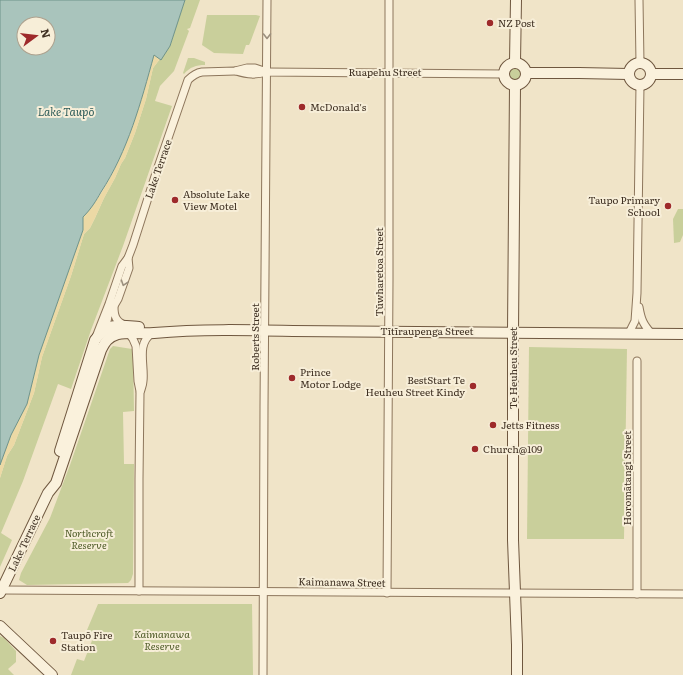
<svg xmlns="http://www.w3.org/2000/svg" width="683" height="675" viewBox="0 0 683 675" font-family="Literata,serif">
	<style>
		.green { fill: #c9cf9b }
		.sand { fill: #ecd9a5 }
		.water { fill: #a9c4bc; stroke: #6f938a; fill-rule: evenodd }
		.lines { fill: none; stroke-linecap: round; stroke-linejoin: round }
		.street-casing { stroke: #8d765c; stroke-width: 9 }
		.secondary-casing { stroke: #6f573f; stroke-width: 12 }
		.street { stroke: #faf1dc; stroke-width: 7 }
		.secondary { stroke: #faf1dc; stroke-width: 10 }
		.oneway { stroke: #9c907e }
		.poi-dot { fill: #9e2a2b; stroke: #f7eed8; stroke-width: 1.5 }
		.labels { text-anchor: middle; stroke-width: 4; stroke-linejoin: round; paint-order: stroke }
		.poi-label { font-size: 10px; fill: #3d2e20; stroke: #f7eed8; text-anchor: start }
		.street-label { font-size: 10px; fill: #3d2e20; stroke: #f7eed8 }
		.park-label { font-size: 10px; font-style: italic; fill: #4d5a26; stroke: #f7eed8 }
		.water-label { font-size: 11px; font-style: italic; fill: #2f5d5a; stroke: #f7eed8 }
	</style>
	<rect width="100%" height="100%" fill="#f0e4c8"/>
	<g class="green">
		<polygon points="185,0 200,0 190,28 187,29 189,31 174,71 160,86 155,101 172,106 123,246 91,330 71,389 58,384 23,481 1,533 12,540 0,567 0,478 7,456 14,445 34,393 42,357 71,276 84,234 90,228 95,218 104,198 115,178 121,164 125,158 135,133 146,99 153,68 170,46"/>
		<polygon points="207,15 256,15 260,16 250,43 249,45 246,45 243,54 214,53 202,45"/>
		<path d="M188,58H194L205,62V65C196,65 190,67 184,74L183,73Z"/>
		<circle cx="515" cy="73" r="7"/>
		<polygon points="678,209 683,209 683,235 680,242 674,243 673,219"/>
		<polygon points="113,346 132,349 133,353 134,411 123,412 124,464 134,464 133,574 131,580 128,583 27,585 19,580 21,573 50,518 70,465 110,349"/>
		<polygon points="529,347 627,349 624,539 527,539"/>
		<polygon points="98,604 252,604 253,675 71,675 77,659 84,661 95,633 87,630"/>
		<polygon points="0,636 4,638 16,651 16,662 8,669 14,675 0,675"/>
	</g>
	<path class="sand" d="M154,55L161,60H159L153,68L146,99L135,133L125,158L121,164L115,178L104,198L95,218L90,228L84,234L71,276L42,357L34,393L14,445L7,456L0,478V465L11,435L27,404L39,355L83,230V217C91,209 96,201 102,192C128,151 141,102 154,55Z"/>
	<path class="water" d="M0,0H185L170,46L161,60L154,55C141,102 128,151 101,192C96,201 91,209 83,217V230L39,355L27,404L11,435L0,465ZM24,24H48V48H24Z"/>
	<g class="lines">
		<g class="street-casing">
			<g id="street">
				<polyline points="639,0 640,63"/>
				<path d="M236,71C249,75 255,75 267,72L503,74"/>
				<path d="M114,307C114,316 116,322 125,325"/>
				<path d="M639,307C641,319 643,324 651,333"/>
				<path d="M105,332L108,316L118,299L129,268L128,258L133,245L156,173L188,80C192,76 196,73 202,72L235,71L247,68H255L267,72"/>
				<polyline points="125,333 130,335 133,339 136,346 138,381 140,391"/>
				<polyline points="629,333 635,321 637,293 640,85"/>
				<polyline points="96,337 109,304 122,266 128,258"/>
				<polyline points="2,590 683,594"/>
				<path d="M139,591V479L140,393C141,389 143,385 143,381C145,365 136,344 152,333"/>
				<polyline points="387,593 389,280 389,0"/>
				<polyline points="637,594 637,361"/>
				<polyline points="263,675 264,408 267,0"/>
			</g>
		</g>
		<g class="secondary-casing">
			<g id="secondary">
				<polyline points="515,62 516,0"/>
				<circle cx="515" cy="74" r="11"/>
				<circle cx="640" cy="74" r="11"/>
				<polyline points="526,73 579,73 628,74"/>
				<polyline points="652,74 683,74"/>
				<polyline points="515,85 513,332 513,540 517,645 517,675"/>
				<path d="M60,451L95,340C109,322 118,325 139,327"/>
				<path d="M0,593L48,493L56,483L101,350C105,342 108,337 118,334C130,332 142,334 154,333C200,329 247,330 293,331C423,331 553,332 683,334"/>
				<polyline points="0,626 52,675"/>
			</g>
		</g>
		<use href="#street" class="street"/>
		<use href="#secondary" class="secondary"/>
	</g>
	<defs><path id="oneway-chevron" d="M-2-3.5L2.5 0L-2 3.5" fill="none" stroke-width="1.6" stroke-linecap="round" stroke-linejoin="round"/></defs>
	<g class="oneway">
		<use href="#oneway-chevron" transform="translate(267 36) rotate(90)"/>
		<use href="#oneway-chevron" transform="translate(124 283) rotate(109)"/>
	</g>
	<g class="poi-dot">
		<circle cx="490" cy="23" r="4"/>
		<circle cx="302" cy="107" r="4"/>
		<circle cx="175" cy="200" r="4"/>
		<circle cx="668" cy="206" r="4"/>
		<circle cx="292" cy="378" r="4"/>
		<circle cx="473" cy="386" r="4"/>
		<circle cx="493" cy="425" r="4"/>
		<circle cx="475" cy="449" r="4"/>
		<circle cx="53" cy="641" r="4"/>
	</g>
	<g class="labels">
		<g class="poi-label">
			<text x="498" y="27">NZ Post</text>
			<text x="310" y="111">McDonald's</text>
			<text x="183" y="198">Absolute Lake<tspan x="183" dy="12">View Motel</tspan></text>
			<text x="660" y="204" text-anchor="end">Taupo Primary<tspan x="660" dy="12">School</tspan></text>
			<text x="300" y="376">Prince<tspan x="300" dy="12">Motor Lodge</tspan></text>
			<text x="465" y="384" text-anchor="end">BestStart Te<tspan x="465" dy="12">Heuheu Street Kindy</tspan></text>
			<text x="501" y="429">Jetts Fitness</text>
			<text x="483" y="453">Church@109</text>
			<text x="61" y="639">Taupō Fire<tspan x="61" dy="12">Station</tspan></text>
		</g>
		<g class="street-label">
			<text x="385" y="76">Ruapehu Street</text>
			<text transform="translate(158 169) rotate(-71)" y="4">Lake Terrace</text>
			<text transform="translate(379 272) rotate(-90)" y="4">Tūwharetoa Street</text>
			<text x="427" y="335">Tītīraupenga Street</text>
			<text transform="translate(255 337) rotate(-90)" y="4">Roberts Street</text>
			<text transform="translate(513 368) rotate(-90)" y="4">Te Heuheu Street</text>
			<text transform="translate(627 478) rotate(-90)" y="4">Horomātangi Street</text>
			<text transform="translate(24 543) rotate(-65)" y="4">Lake Terrace</text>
			<text transform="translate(342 582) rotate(1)" y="4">Kaimanawa Street</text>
		</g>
		<g class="park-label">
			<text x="89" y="537">Northcroft<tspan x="89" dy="12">Reserve</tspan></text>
			<text x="162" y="638">Kaimanawa<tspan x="162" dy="12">Reserve</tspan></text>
		</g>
		<g class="water-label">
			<text x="66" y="116">Lake Taupō</text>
		</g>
	</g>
	<g transform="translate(36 36) rotate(75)"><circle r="19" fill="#f7eed8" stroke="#ada18e"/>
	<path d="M0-3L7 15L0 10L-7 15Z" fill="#9e2a2b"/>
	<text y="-6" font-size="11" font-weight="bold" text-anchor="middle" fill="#3d2e20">N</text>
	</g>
</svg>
